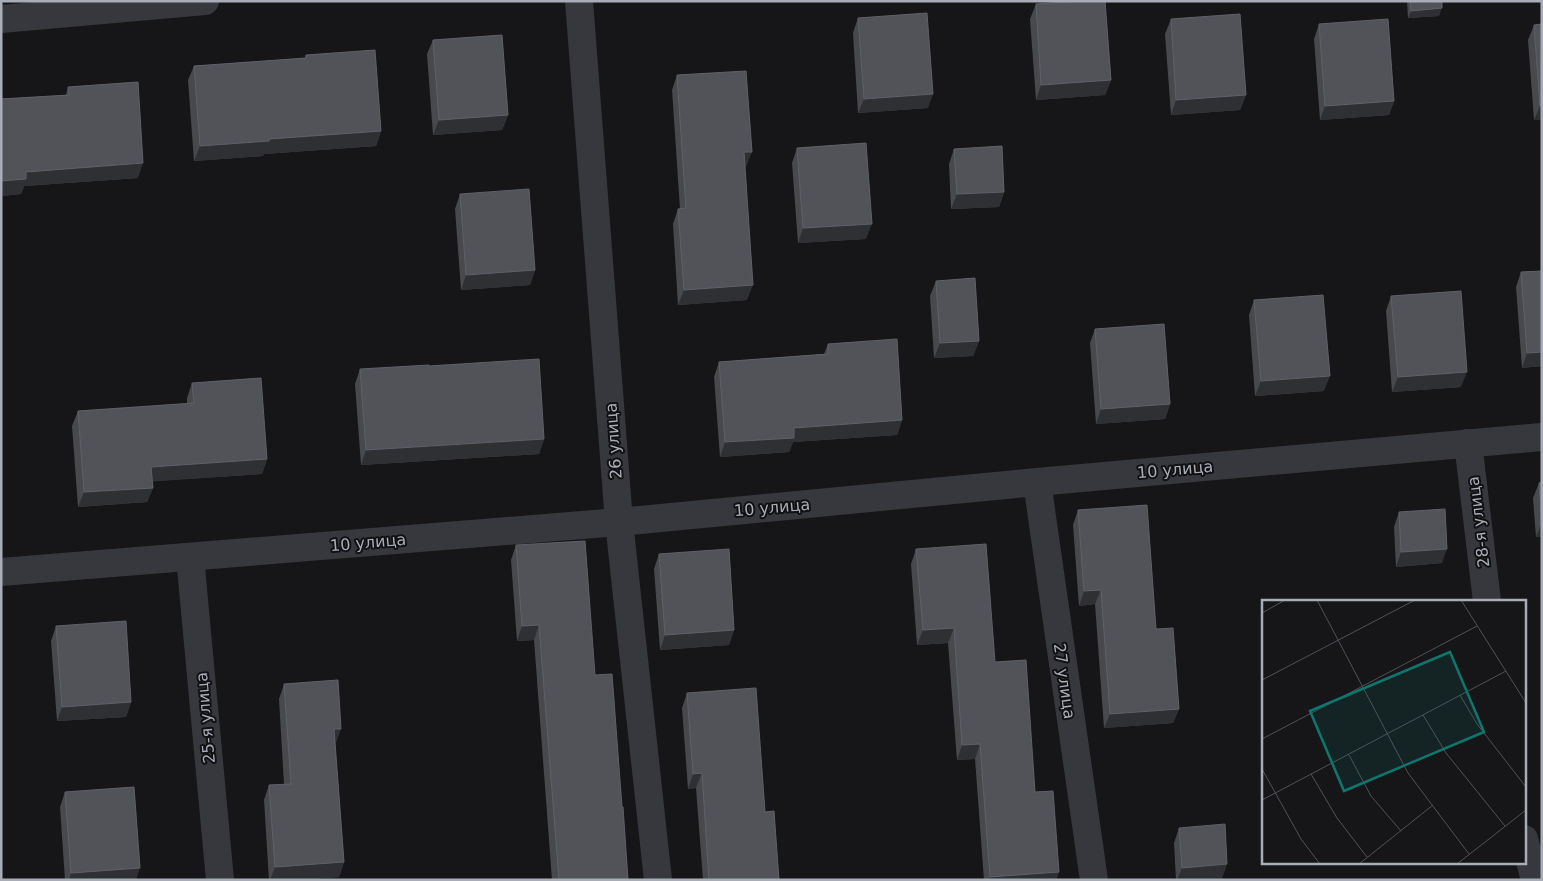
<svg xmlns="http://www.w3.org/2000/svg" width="1543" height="881" viewBox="0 0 1543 881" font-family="'DejaVu Sans',sans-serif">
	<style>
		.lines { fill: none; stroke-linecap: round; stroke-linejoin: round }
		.minor { stroke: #37383d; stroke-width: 28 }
		.wall { fill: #47494d }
		.shaded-wall { fill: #2f3033 }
		.building { fill: #525359; stroke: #5f6168 }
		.labels { text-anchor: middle; stroke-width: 4; stroke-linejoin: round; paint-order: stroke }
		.street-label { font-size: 16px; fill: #a8adb8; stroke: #111113 }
		.inset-road { fill: none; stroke: #505258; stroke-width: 1 }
		.view { fill: #0f766e; fill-opacity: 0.15; stroke: #0f766e; stroke-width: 2.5 }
		.inset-edge { fill: none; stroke: #a8adb8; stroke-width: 2.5 }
	</style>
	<rect width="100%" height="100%" fill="#161618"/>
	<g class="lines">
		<g class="minor">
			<polyline points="579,1 619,522 658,880"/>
			<polyline points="1,19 205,1"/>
			<polyline points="1468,443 1487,601"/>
			<polyline points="1037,482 1094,880"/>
			<polyline points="190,557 220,880"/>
			<polyline points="1,572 619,522 1037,482 1542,437"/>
			<polyline points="1524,839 1535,880"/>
		</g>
	</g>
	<g class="wall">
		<polygon points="1407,1 1442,1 1439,16 1408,18"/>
		<polygon points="1036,4 1111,80 1105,95 1036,100 1030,19"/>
		<polygon points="858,18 928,108 858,113 853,33"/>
		<polygon points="1171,19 1246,95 1240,110 1171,115 1165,34"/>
		<polygon points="1319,24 1394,101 1389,115 1320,120 1314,39"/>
		<polygon points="1534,25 1542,120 1534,120 1528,40"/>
		<polygon points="433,40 508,115 502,130 433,135 427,54"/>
		<polygon points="306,55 381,131 376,146 264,154 263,156 194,161 188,80 194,66 305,58"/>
		<polygon points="677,75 746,167 745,167 747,300 678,305 673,224 678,209 680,209 672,90"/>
		<polygon points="68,87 138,178 24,186 21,194 1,196 1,99 66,95"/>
		<polygon points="797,148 866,239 798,243 792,163"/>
		<polygon points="954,149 1004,192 999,207 951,209 949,164"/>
		<polygon points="460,194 535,270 530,285 461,290 455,209"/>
		<polygon points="1521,272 1542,366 1522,368 1516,287"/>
		<polygon points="936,281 979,341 973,356 934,358 930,296"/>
		<polygon points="1391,296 1461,387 1392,392 1386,311"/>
		<polygon points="1254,300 1324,391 1255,396 1249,315"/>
		<polygon points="1095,329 1170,404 1165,419 1096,424 1090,343"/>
		<polygon points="828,344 902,420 897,435 793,442 789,452 720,457 714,377 719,362 824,354"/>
		<polygon points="429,366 544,439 539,454 361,465 355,384 360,369"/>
		<polygon points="192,383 267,459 262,474 152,481 153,488 147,502 78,507 72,426 78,411 187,404 187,398"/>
		<polygon points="1542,482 1542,536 1536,537 1533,498 1539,483"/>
		<polygon points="1078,510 1156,629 1179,709 1173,723 1104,728 1095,604 1079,606 1073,525"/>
		<polygon points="1399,512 1442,563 1396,567 1394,527"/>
		<polygon points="516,545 595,675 622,807 628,880 552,880 534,640 517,641 511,560"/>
		<polygon points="916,549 995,662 1035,792 1059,872 1056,880 984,880 975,759 957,760 948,643 917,645 911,564"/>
		<polygon points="659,554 734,630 729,645 660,650 654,569"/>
		<polygon points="56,626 131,702 126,717 57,721 51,641"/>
		<polygon points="284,684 336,743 335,743 344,862 339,877 294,880 269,880 264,800 269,785 284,784 279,699"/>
		<polygon points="687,693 765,812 779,880 703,880 696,788 688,789 682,708"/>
		<polygon points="65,792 136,880 65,880 60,807"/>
		<polygon points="1179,828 1222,879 1176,880 1174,843"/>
	</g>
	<g class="shaded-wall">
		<polygon points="1442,8 1439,16 1408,18 1411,11"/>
		<polygon points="1111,80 1105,95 1036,100 1041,85"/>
		<polygon points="933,94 928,108 858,113 864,99"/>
		<polygon points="1246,95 1240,110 1171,115 1176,100"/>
		<polygon points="1394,101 1389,115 1320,120 1325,106"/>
		<polygon points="1542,105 1542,120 1534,120 1540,106"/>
		<polygon points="508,115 502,130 433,135 439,120"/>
		<polygon points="381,131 376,146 264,154 263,156 194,161 200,146 269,139"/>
		<polygon points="744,152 752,152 746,167 738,167"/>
		<polygon points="143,163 138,178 24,186 21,194 1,196 1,181 26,172"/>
		<polygon points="1004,192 999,207 951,209 957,194"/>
		<polygon points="872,224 866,239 798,243 803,228"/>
		<polygon points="535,270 530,285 461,290 466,275"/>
		<polygon points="753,285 747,300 678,305 684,290"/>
		<polygon points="979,341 973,356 934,358 940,343"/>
		<polygon points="1542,352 1542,366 1522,368 1527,353"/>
		<polygon points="1467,372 1461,387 1392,392 1398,377"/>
		<polygon points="1330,376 1324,391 1255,396 1261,381"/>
		<polygon points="1170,404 1165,419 1096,424 1101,409"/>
		<polygon points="902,420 897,435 793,442 789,452 720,457 725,442 794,428"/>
		<polygon points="544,439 539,454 361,465 366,450"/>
		<polygon points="267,459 262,474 146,482 151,467"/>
		<polygon points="153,488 147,502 78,507 84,492"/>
		<polygon points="1542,522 1542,536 1536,537"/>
		<polygon points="1447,549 1442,563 1396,567 1401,552"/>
		<polygon points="1101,590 1095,604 1079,606 1084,591"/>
		<polygon points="539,625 534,640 517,641 522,626"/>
		<polygon points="954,628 948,643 917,645 923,630"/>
		<polygon points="734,630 729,645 660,650 665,635"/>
		<polygon points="131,702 126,717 57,721 62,707"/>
		<polygon points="1179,709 1173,723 1104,728 1110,714"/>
		<polygon points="334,729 341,729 336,743 328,744"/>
		<polygon points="980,744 975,759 957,760 962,745"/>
		<polygon points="702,773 696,788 688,789 693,774"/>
		<polygon points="344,862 339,877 294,880 270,880 275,867"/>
		<polygon points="1227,864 1222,879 1177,880 1182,868"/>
		<polygon points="140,868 136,880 69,880 71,873"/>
		<polygon points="1059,872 1056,880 989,880 990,877"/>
	</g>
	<g class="building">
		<polygon points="1081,1 1105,1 1111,80 1041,85 1036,4"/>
		<polygon points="1410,1 1442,1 1442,8 1411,11"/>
		<polygon points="927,13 933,94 864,99 858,18"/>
		<polygon points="1240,14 1246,95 1176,100 1171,19"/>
		<polygon points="1388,19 1394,101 1325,106 1319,24"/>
		<polygon points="1542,24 1542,105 1540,106 1534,25"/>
		<polygon points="502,35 508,115 439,120 433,40"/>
		<polygon points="375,50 381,131 269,139 269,141 200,146 194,66 306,58 306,55"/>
		<polygon points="746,71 752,152 744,152 753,285 684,290 678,209 686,208 677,75"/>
		<polygon points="138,82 143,163 26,172 26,179 1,181 1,99 69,95 68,87"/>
		<polygon points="866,143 872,224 803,228 797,148"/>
		<polygon points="1002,146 1004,192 957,194 954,149"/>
		<polygon points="529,189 535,270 466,275 460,194"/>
		<polygon points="1542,271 1542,352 1527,353 1521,272"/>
		<polygon points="975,278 979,341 940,343 936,281"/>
		<polygon points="1461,291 1467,372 1398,377 1391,296"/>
		<polygon points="1323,295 1330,376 1261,381 1254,300"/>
		<polygon points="1164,324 1170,404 1101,409 1095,329"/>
		<polygon points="897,339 902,420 794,428 794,438 725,442 719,362 828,354 828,344"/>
		<polygon points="539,359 544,439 366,450 360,369 429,365 429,366"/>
		<polygon points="261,378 267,459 151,467 153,488 84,492 78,411 194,403 192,383"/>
		<polygon points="1542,482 1542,522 1539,483"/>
		<polygon points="1147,505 1156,629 1173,628 1179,709 1110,714 1101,590 1084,591 1078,510"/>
		<polygon points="1445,509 1447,549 1401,552 1399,512"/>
		<polygon points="585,541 595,675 612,674 622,807 623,807 628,880 559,880 539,625 522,626 516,545"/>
		<polygon points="986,544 995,662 1026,660 1035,792 1053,791 1059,872 990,877 980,744 962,745 954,628 923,630 916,549"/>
		<polygon points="729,549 734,630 665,635 659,554"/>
		<polygon points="126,621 131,702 62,707 56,626"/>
		<polygon points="338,680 341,729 334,729 344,862 275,867 269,785 291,784 284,684"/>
		<polygon points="756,688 765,812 774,811 779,880 709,880 702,773 693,774 687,693"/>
		<polygon points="134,787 140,868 71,873 65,792"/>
		<polygon points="1225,824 1227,864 1182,868 1179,828"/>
	</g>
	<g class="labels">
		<g class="street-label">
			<text transform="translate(613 441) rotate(-94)" y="6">26 улица</text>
			<text transform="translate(1175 469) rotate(-5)" y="6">10 улица</text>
			<text transform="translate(772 507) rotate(-5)" y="6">10 улица</text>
			<text transform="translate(1478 522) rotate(-97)" y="6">28-я улица</text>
			<text transform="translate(368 542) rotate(-5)" y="6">10 улица</text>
			<text transform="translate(1065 681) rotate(82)" y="6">27 улица</text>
			<text transform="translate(205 718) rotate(-95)" y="6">25-я улица</text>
		</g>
	</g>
	<g transform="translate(1262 600)">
		<rect width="264" height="264" fill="#161618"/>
		<path class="inset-road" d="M55,0L146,173L207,254M199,0L264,103M0,13L23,0M0,80L153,0M198,95L215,124L264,187M161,115L184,153L243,226M0,139L215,26M87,155L109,196L139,231M0,169L39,239L58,264M49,174L75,218L105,257M0,200L244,71M97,264L171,205M195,264L264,210"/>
		<path class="view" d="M188,52L222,132L82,191L48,111Z"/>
		<rect width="264" height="264" class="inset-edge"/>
	</g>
	<rect width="1543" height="881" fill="none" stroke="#a8adb8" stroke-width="5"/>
</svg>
